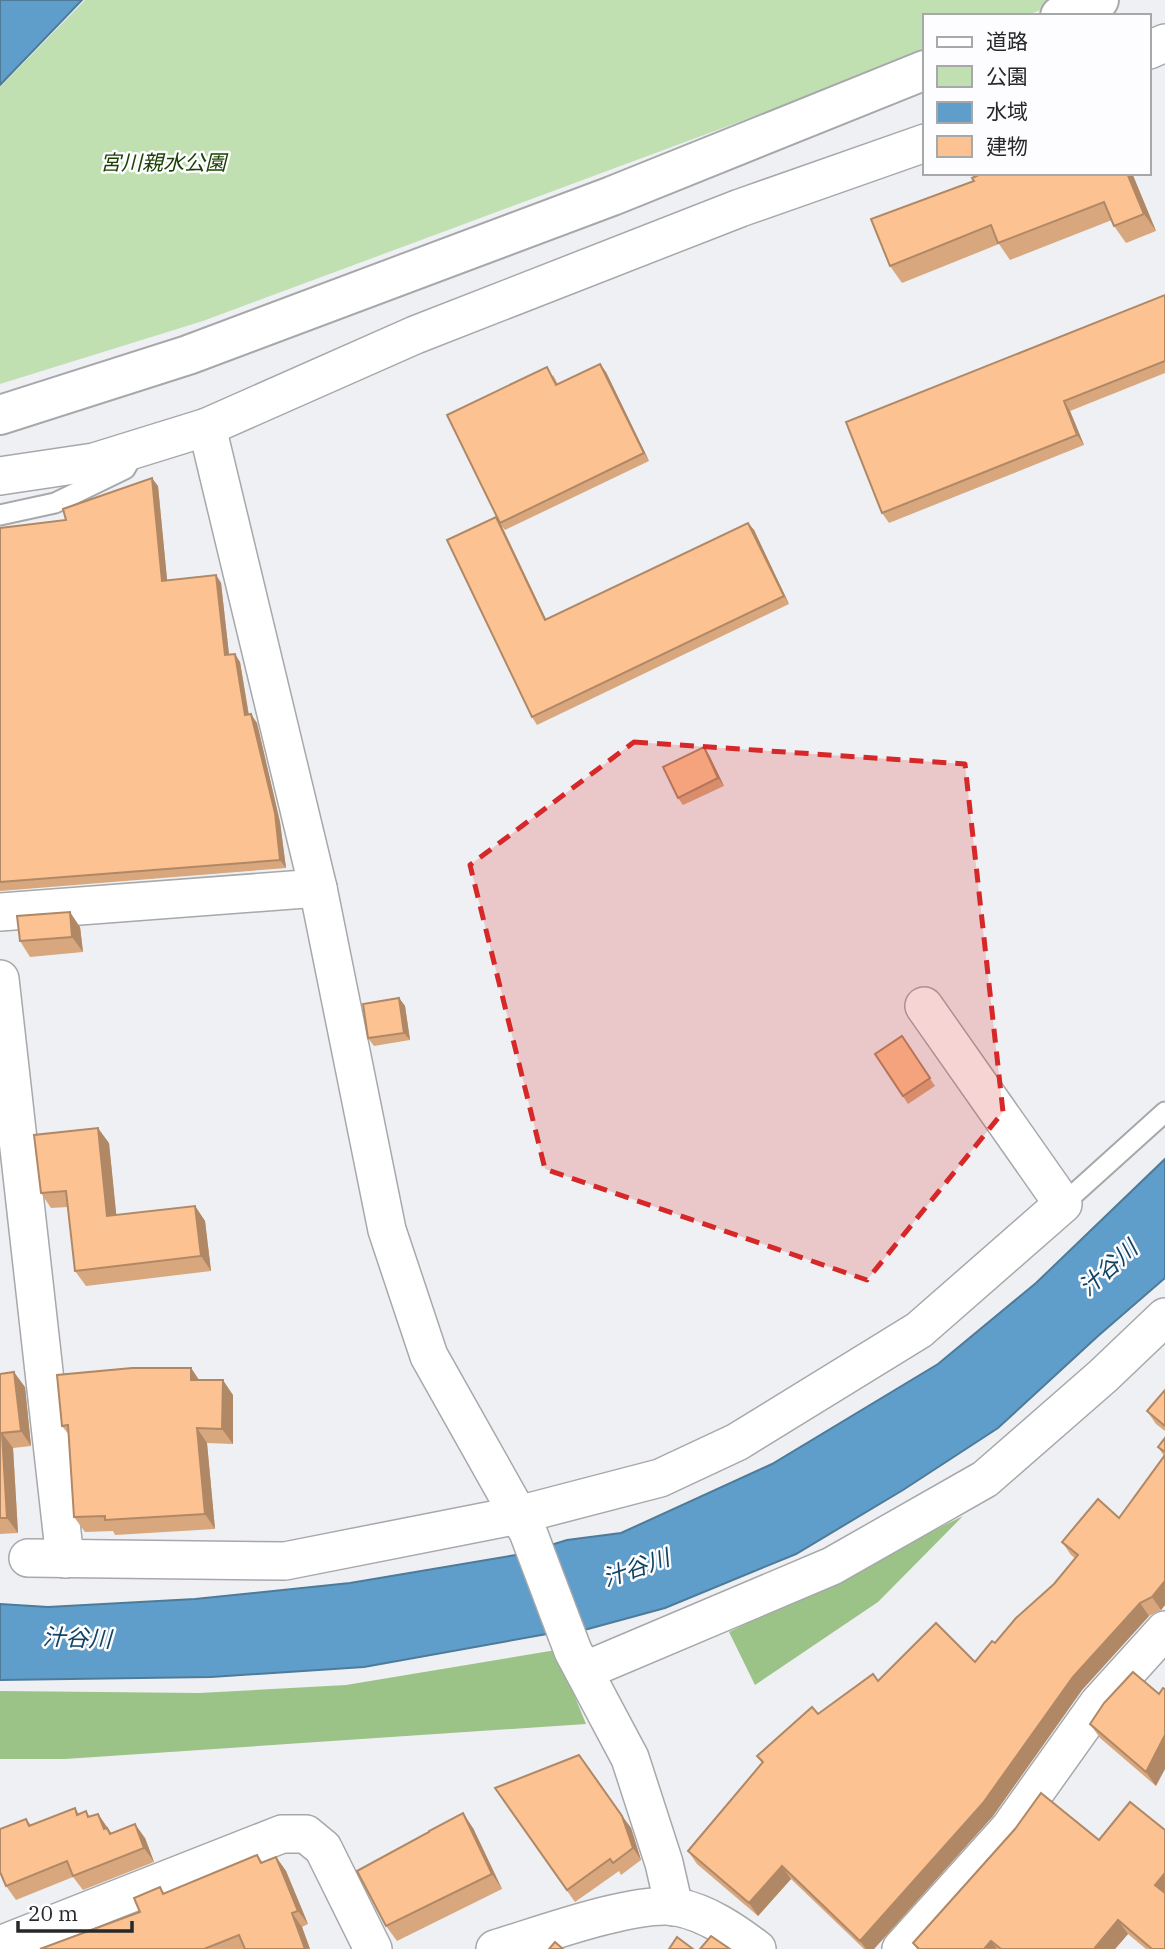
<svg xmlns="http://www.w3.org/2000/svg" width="1165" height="1949" viewBox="0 0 1165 1949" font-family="'IBM Plex Serif','Noto Sans JP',serif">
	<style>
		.green { fill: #c0e0b2 }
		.forest { fill: #9bc388 }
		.water { fill: #5f9eca; stroke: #4e7b9a; stroke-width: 2 }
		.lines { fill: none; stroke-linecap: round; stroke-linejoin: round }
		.lane-casing { stroke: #a6a8aa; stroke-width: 23 }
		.street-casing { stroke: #a6a8aa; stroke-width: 40 }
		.secondary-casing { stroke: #a6a8aa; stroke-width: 42 }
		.lane { stroke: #fff; stroke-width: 19 }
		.street { stroke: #fff; stroke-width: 37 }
		.secondary { stroke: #fff; stroke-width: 38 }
		.wall { fill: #d9a77d }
		.shaded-wall { fill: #b08866 }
		.building { fill: #fcc291; stroke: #b08866; stroke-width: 2 }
		.marked { fill: #d62828; fill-opacity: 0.2; stroke: #d62828; stroke-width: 5; stroke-dasharray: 14 9; stroke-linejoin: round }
		.labels { text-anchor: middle; stroke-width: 5; stroke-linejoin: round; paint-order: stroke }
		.park-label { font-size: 21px; font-style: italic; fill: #1b4001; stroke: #fdfdff }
		.water-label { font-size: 23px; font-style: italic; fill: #124362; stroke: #fdfdff }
	</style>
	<rect width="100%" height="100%" fill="#eff0f3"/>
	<polygon class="green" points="85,0 1067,0 1025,16 925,16 925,53 203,321 0,384 0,87"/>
	<g class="forest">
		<polygon points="963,1516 878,1602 755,1685 729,1632"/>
		<polygon points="556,1650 586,1724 65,1759 0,1759 0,1691 199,1693 346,1685"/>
	</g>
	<g class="water">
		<polygon points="0,0 82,0 0,85"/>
		<polygon points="1165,1159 1165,1278 1098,1336 998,1428 903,1490 796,1554 665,1608 588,1629 558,1632 364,1667 211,1677 0,1680 0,1604 48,1607 195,1599 350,1583 522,1554 567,1540 621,1533 772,1464 938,1364 1036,1283"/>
	</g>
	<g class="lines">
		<g class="lane-casing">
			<g id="lane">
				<polyline points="0,515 55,503 125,469 129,462"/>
				<polyline points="1063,1204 1165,1112"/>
			</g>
		</g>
		<g class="street-casing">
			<g id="street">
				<polyline points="1149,50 1165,43"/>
				<polyline points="207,427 318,888 387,1230 429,1356 528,1532 573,1651 630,1758 664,1863 674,1907"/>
				<polyline points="0,476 94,462 207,427 415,335 740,208 925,143"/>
				<polyline points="0,912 318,888"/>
				<polyline points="0,979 65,1559"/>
				<polyline points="28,1558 285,1561 518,1515 660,1478 737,1442 919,1330 1063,1204 924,1006"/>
				<polyline points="584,1671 832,1566 985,1479 1103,1376 1165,1317"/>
				<polyline points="0,1945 282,1834 306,1834 323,1848 373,1949"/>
				<path d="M495,1949C538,1936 636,1900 677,1907C707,1913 733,1931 757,1949"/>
				<polyline points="901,1949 1009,1829 1098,1704 1165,1630"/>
			</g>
		</g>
		<g class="secondary-casing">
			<g id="secondary">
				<polyline points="1060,16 1099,0"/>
				<polyline points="0,415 188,355 612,196 925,70"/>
			</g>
		</g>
		<use href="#lane" class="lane"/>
		<use href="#street" class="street"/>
		<use href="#secondary" class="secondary"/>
	</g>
	<g class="wall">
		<polygon points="983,173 1132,173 1156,231 1126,243 1114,226 1112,220 1010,260 999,244 902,283 890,266 974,181"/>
		<polygon points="1165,295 1165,373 1070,411 1084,445 889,523 882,513"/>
		<polygon points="606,372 649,461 505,530 502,526 546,619 748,523 754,530 789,604 537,725 532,717 496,517 553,375 558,384"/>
		<polygon points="158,486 167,580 216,575 221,583 229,655 240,662 249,715 257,723 280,822 286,868 0,891 0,528 66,520"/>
		<polygon points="709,755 724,786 683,805 678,798"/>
		<polygon points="80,927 83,952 30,957 20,941"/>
		<polygon points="399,998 405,1006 410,1040 374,1046 368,1038"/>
		<polygon points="902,1036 935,1086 908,1104 875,1054"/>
		<polygon points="109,1143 116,1215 195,1206 205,1221 211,1271 86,1286 75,1271 68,1207 51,1208 41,1193"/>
		<polygon points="191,1368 199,1380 233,1395 233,1444 207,1443 215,1529 115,1535 113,1531 85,1532 74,1517 69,1435 62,1426"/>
		<polygon points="0,1374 25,1387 31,1446 13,1448 18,1533 0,1534"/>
		<polygon points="1165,1390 1165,1431 1156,1424 1147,1411"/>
		<polygon points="1165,1438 1165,1605 1161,1610 1149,1616 1082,1690 993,1816 874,1949 864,1949 791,1879 758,1916 697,1864 688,1851 762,1763 757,1756 818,1714 878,1681 975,1662 1054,1584 1076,1559 1071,1555 1062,1542 1119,1518 1164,1456 1158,1447"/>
		<polygon points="1133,1672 1156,1786 1100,1738 1090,1724"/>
		<polygon points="579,1755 631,1828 641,1860 621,1875 619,1871 575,1902 495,1788"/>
		<polygon points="75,1808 79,1814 86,1811 90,1817 98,1814 112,1834 145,1838 154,1862 83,1890 73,1877 16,1900 6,1886 26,1819 31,1825"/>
		<polygon points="473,1828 502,1889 397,1941 386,1926"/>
		<polygon points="1015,1829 1165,1949 1146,1949 1128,1934 1115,1949 917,1949 913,1943"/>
		<polygon points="257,1855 263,1863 276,1857 286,1871 308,1924 302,1927 310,1949 40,1949 140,1912 160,1887 165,1894"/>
	</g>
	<g class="shaded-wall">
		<polygon points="1127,173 1132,173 1156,231 1144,214"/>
		<polygon points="600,364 606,372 649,461 644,453"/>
		<polygon points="1064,401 1070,411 1084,445 1077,435"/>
		<polygon points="152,478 158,486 168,589 162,581"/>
		<polygon points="496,517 501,525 550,628 545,620"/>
		<polygon points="748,523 754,530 789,604 784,596"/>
		<polygon points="216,575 221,583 230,663 225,655"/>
		<polygon points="235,654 240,662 250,723 245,715"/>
		<polygon points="251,714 257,723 280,822 286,868 280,860"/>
		<polygon points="704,747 709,755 724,786 718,778"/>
		<polygon points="70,912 80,927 83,952 72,937"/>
		<polygon points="399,998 405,1006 410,1040 404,1033"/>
		<polygon points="98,1128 109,1143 118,1231 107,1216"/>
		<polygon points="195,1206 205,1221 211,1271 201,1256"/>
		<polygon points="191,1368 201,1383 191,1380"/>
		<polygon points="14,1372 25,1387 31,1446 21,1431"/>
		<polygon points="223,1380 233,1395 233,1444 222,1429"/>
		<polygon points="197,1428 207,1443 215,1529 205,1514"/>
		<polygon points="2,1433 13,1448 18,1533 7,1518"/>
		<polygon points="1165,1581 1165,1605 1161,1610 1152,1597"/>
		<polygon points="1140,1603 1149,1616 1082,1690 993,1816 874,1949 866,1949 860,1941 1073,1677"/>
		<polygon points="1165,1735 1165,1769 1156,1786 1146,1772"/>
		<polygon points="463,1813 473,1828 502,1889 492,1874"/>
		<polygon points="98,1814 117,1842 104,1829"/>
		<polygon points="622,1816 631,1828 641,1860 633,1848"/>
		<polygon points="135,1824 145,1838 154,1862 144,1848"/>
		<polygon points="276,1857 286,1871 308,1924 298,1911"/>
		<polygon points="782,1866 791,1879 758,1916 749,1903"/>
		<polygon points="1165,1873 1165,1898 1155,1885"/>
		<polygon points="292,1913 302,1927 310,1949 305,1949"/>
		<polygon points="1118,1920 1128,1934 1115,1949 1094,1949"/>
		<polygon points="991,1941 997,1949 984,1949"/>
	</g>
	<g class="building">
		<polygon points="983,173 1127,173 1144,214 1114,226 1104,202 998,243 991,225 890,266 871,219 974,181 972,178"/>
		<polygon points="1165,295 1165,361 1064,401 1077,435 882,513 846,422"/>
		<polygon points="600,364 644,453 500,523 447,415 547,367 556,385"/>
		<polygon points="152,478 162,581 216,575 225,655 235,654 245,715 251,714 275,813 280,860 0,882 0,528 66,520 63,509"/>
		<polygon points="496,517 545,620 748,523 784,596 532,717 447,540"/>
		<polygon points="704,747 718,778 678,798 663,767"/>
		<polygon points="70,912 72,937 20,941 17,916"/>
		<polygon points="399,998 404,1033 368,1038 363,1004"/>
		<polygon points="902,1036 930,1078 903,1096 875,1054"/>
		<polygon points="98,1128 107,1216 195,1206 201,1256 75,1271 66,1191 41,1193 34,1135"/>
		<polygon points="132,1368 191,1368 191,1380 223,1380 222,1429 197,1428 205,1514 105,1520 105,1516 74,1517 68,1425 62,1426 57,1375"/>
		<polygon points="14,1372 21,1431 2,1433 7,1518 0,1518 0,1374"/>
		<polygon points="1165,1390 1165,1426 1147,1411"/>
		<polygon points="1165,1438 1165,1452 1158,1447"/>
		<polygon points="1165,1455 1165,1581 1152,1597 1140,1603 1073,1677 983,1803 860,1941 782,1866 749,1903 688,1851 763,1762 757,1756 812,1707 818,1714 873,1674 878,1681 936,1623 975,1662 992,1641 995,1643 1016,1618 1054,1584 1078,1555 1062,1542 1098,1499 1119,1518"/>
		<polygon points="1133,1672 1159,1694 1163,1688 1165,1689 1165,1735 1146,1772 1090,1724 1104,1703"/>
		<polygon points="579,1755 622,1816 633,1848 613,1863 610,1859 567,1890 495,1788"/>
		<polygon points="1041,1793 1099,1840 1130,1802 1165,1830 1165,1873 1155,1885 1165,1893 1165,1949 1152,1949 1118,1920 1094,1949 1001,1949 991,1941 984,1949 919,1949 913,1943 1015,1829"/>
		<polygon points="75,1808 77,1815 86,1811 88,1817 98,1814 104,1829 107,1828 110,1834 135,1824 144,1848 73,1876 67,1861 6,1886 0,1872 0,1829 26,1819 29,1826"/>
		<polygon points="463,1813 492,1874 386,1926 357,1871 429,1832 429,1831"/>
		<polygon points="257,1855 261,1863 276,1857 298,1911 292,1913 305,1949 245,1949 239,1935 204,1949 40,1949 140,1912 134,1898 160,1887 163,1894"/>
		<polygon points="711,1936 730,1949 700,1949"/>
		<polygon points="677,1937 693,1949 669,1949"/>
		<polygon points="555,1942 563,1949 549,1949"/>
	</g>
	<path class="marked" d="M634,742L965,764L1003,1112L867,1280L545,1169L470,865Z"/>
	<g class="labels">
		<g class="park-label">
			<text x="163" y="170">宮川親水公園</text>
		</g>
		<g class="water-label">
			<text transform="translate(1108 1268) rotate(-42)" y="8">汁谷川</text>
			<text transform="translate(636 1568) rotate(-19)" y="8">汁谷川</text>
			<text transform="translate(77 1638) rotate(2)" y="8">汁谷川</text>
		</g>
	</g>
	<rect x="923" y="14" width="228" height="161" fill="#fdfdff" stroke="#a7a8a9" stroke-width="2"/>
	<rect x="937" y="37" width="35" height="10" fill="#ffffff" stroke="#a7a8a9" stroke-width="2"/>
	<text x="986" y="49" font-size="21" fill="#272829">道路</text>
	<rect x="937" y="66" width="35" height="21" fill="#c0e0b2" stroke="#a7a8a9" stroke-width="2"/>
	<text x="986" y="84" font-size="21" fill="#272829">公園</text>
	<rect x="937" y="102" width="35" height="21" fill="#5f9eca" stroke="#a7a8a9" stroke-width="2"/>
	<text x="986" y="119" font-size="21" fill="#272829">水域</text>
	<rect x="937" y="136" width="35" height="21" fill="#fcc291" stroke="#a7a8a9" stroke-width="2"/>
	<text x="986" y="154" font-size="21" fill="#272829">建物</text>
	<path d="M18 1921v10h114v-10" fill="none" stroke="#272829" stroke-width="3.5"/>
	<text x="28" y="1921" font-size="21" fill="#272829" stroke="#fdfdff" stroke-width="5" paint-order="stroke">20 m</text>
</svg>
